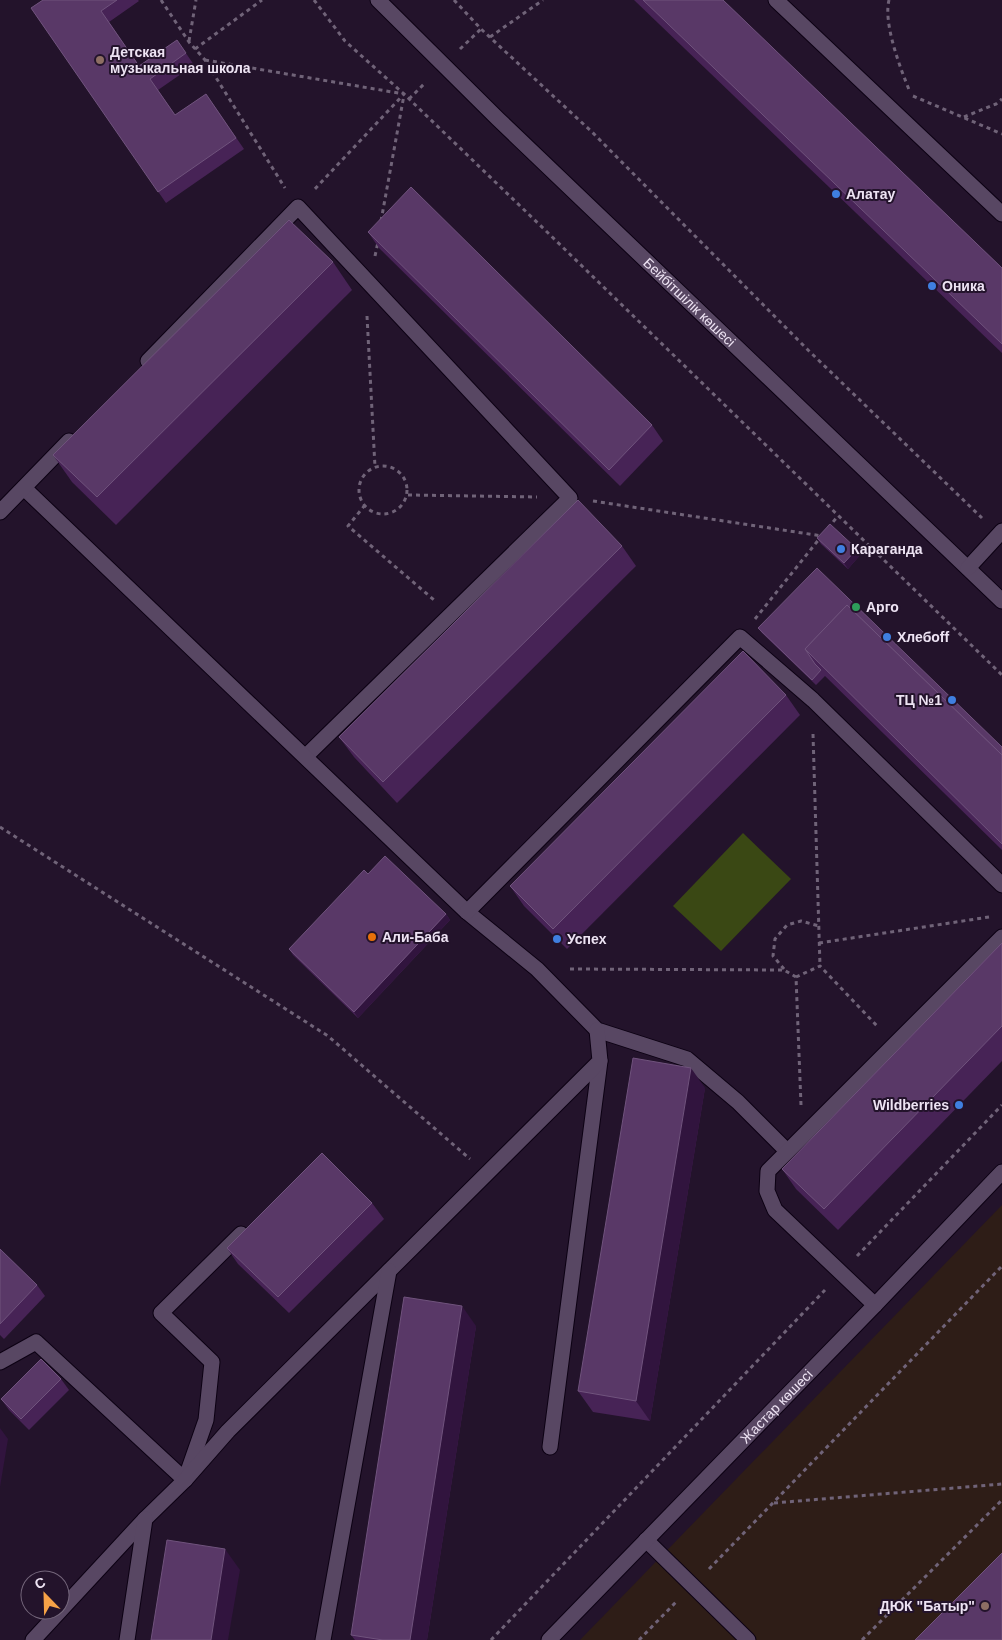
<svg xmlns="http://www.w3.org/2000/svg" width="1002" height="1640" viewBox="0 0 1002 1640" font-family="Arial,sans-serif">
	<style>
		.education { fill: #2e1d17 }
		.green { fill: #3a4814 }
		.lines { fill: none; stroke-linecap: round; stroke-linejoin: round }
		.minor-casing { stroke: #0c0113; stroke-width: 17 }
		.path { stroke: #706378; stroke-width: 3; stroke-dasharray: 4 4; stroke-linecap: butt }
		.minor { stroke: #584763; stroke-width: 15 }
		.wall { fill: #472356 }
		.shaded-wall { fill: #31143e }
		.building { fill: #593867; stroke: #70537d }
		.education-dot { fill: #8d6e63; stroke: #23132b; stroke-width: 2 }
		.shop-dot { fill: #3f7fe0; stroke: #23132b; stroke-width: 2 }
		.leisure-dot { fill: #2e9e5b; stroke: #23132b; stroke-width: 2 }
		.food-dot { fill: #e8710a; stroke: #23132b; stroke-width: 2 }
		.labels { text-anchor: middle; stroke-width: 4; stroke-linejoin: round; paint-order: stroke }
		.poi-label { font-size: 14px; font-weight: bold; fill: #ede3f3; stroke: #23132b; text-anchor: start }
		.street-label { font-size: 14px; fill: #ede3f3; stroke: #23132b }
	</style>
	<rect width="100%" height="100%" fill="#23132b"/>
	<polygon class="education" points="1002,1205 1002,1640 580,1640"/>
	<polygon class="green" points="743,833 791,879 721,951 673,906"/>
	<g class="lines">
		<g class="minor-casing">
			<g id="minor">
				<path id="s1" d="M378,0L498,119L1002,601"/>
				<polyline points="776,0 1002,214"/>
				<polyline points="148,361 298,207 570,498 306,756"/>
				<polyline points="24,488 467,912 537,969 597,1030 687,1059 738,1102 787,1151"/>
				<polyline points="0,512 69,441"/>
				<polyline points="968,568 1002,531"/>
				<polyline points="467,912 740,637 813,700 1002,885"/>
				<polyline points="875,1305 775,1210 767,1191 768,1171 1002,937"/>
				<polyline points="0,1362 36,1342 185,1480 206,1420 212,1362 161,1313 241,1234"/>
				<polyline points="550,1447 600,1061"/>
				<polyline points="646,1540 748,1640"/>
				<polyline points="33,1640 145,1519 185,1480 228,1431 600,1061 597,1030"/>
				<polyline points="127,1640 145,1519"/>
				<polyline points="323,1640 389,1271"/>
				<path id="s2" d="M549,1640L875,1305L1002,1172"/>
			</g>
		</g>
		<g class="path">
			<polyline points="161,0 189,42 205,60 285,188"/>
			<polyline points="314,0 345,41 404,94 544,229 1002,675"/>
			<polyline points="454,0 481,29 592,132 808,350 982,518"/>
			<path d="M889,0C883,24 901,70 910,92"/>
			<polyline points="490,37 543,0"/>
			<polyline points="189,41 196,0"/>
			<polyline points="195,49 262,0"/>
			<polyline points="460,49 481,29"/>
			<polyline points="205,60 404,94 313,191"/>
			<polyline points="913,96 1002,134"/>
			<polyline points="409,99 426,82"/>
			<polyline points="964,117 996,104 1002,99"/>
			<polyline points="381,221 404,95"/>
			<polyline points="375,256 378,242"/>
			<polyline points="367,316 375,467"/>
			<circle cx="383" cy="490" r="24"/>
			<polyline points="408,495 537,497"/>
			<polyline points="593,501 822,536"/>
			<polyline points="365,505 348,526 434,600"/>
			<polyline points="828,528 838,516"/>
			<polyline points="755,619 820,538"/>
			<polyline points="813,734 820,966"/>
			<polyline points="0,827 328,1036 470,1159"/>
			<polyline points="819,943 989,917"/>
			<polyline points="570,969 784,970 796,977 801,1105"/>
			<polyline points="784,969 773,956 775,939 787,925 801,921 819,926"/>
			<polyline points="796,977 820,966 879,1028"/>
			<polyline points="857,1256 1002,1105"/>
			<polyline points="774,1503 1002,1484"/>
			<polyline points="709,1569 1002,1266"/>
			<polyline points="491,1640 825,1290"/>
			<polyline points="639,1640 676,1602"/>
			<polyline points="862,1640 1002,1500"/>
		</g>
		<use href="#minor" class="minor"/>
	</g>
	<g class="wall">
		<polygon points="43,0 138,0 139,1 109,22 139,66 177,40 194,65 158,90 175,115 206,94 244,149 166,203 31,8"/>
		<polygon points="634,0 723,0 1002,268 1002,353"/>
		<polygon points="368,232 652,425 663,441 620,486 379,248"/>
		<polygon points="333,262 352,290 116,525 72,482 53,455"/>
		<polygon points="817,538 861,554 848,569 821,544"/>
		<polygon points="622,546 636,566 397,803 354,757 339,737"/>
		<polygon points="758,628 1002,747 1002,850 825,676 816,685 762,633"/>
		<polygon points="786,695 800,715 567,949 524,906 510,886"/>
		<polygon points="446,914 450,920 358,1018 293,955 289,949"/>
		<polygon points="1002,943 1002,1061 838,1230 796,1189 782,1169"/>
		<polygon points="705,1088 650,1421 593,1412 578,1391"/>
		<polygon points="372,1203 384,1219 289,1313 238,1264 227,1248"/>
		<polygon points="0,1249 37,1285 45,1296 4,1339 0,1335"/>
		<polygon points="476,1326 427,1640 355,1640 351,1635"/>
		<polygon points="61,1379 69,1390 29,1430 9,1410 1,1399"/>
	</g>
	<g class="shaded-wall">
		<polygon points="857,549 861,554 848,569 844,563"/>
		<polygon points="446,914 450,920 358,1018 354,1012"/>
		<polygon points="691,1068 705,1088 650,1421 636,1401"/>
		<polygon points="462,1306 476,1326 427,1640 410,1640"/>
		<polygon points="0,1428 8,1439 0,1487"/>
		<polygon points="225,1549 240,1570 228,1640 211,1640"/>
	</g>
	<g class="building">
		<polygon points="43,0 117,0 101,11 139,66 177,40 186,53 150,79 175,115 206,94 236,138 158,192 31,8"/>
		<polygon points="643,0 723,0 1002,268 1002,344"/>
		<polygon points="411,187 652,425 609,470 368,232"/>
		<polygon points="289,220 333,262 97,497 53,455"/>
		<polygon points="578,500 622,546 383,782 339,737"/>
		<polygon points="830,524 857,549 844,563 817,538"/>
		<polygon points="817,568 1002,747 1002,755 847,605 805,649 815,664 821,670 812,680 758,628"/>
		<polygon points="847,605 1002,755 1002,844 805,649"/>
		<polygon points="743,651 786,695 553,929 510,886"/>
		<polygon points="385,856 446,914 354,1012 289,949 364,870 368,874"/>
		<polygon points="1002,943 1002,1026 824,1209 782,1169"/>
		<polygon points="633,1058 691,1068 636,1401 578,1391"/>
		<polygon points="322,1153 372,1203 278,1297 227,1248"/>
		<polygon points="0,1249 37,1285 0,1324"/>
		<polygon points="404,1297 462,1306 410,1640 383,1640 351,1635"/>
		<polygon points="41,1359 61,1379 21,1419 1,1399"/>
		<polygon points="167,1540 225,1549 211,1640 151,1640"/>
		<polygon points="1002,1553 1002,1640 915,1640"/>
	</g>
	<g class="education-dot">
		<circle cx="100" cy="60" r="5"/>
		<circle cx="985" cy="1606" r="5"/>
	</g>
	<g class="shop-dot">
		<circle cx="836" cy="194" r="5"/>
		<circle cx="932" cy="286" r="5"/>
		<circle cx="841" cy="549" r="5"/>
		<circle cx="887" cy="637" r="5"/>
		<circle cx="952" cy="700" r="5"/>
		<circle cx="557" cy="939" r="5"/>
		<circle cx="959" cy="1105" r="5"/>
	</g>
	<circle class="leisure-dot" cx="856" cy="607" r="5"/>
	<circle class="food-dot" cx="372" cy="937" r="5"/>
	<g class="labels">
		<g class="poi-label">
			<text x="110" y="57">Детская<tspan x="110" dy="16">музыкальная школа</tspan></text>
			<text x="846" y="199">Алатау</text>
			<text x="942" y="291">Оника</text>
			<text x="851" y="554">Караганда</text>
			<text x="866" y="612">Арго</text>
			<text x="897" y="642">Хлебoff</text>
			<text x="942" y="705" text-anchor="end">ТЦ №1</text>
			<text x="382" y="942">Али-Баба</text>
			<text x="567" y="944">Успех</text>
			<text x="949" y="1110" text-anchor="end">Wildberries</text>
			<text x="975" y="1611" text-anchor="end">ДЮК "Батыр"</text>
		</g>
		<g class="street-label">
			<text dy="5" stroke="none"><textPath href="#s1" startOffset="434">Бейбітшілік көшесі</textPath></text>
			<text dy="5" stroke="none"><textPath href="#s2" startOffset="326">Жастар көшесі</textPath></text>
		</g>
	</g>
	<g transform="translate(45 1595) rotate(337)"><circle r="24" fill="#23132b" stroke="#74667b"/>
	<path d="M0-4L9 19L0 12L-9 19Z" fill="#f6a247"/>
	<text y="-8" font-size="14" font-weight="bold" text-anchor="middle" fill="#ede3f3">С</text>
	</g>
</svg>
